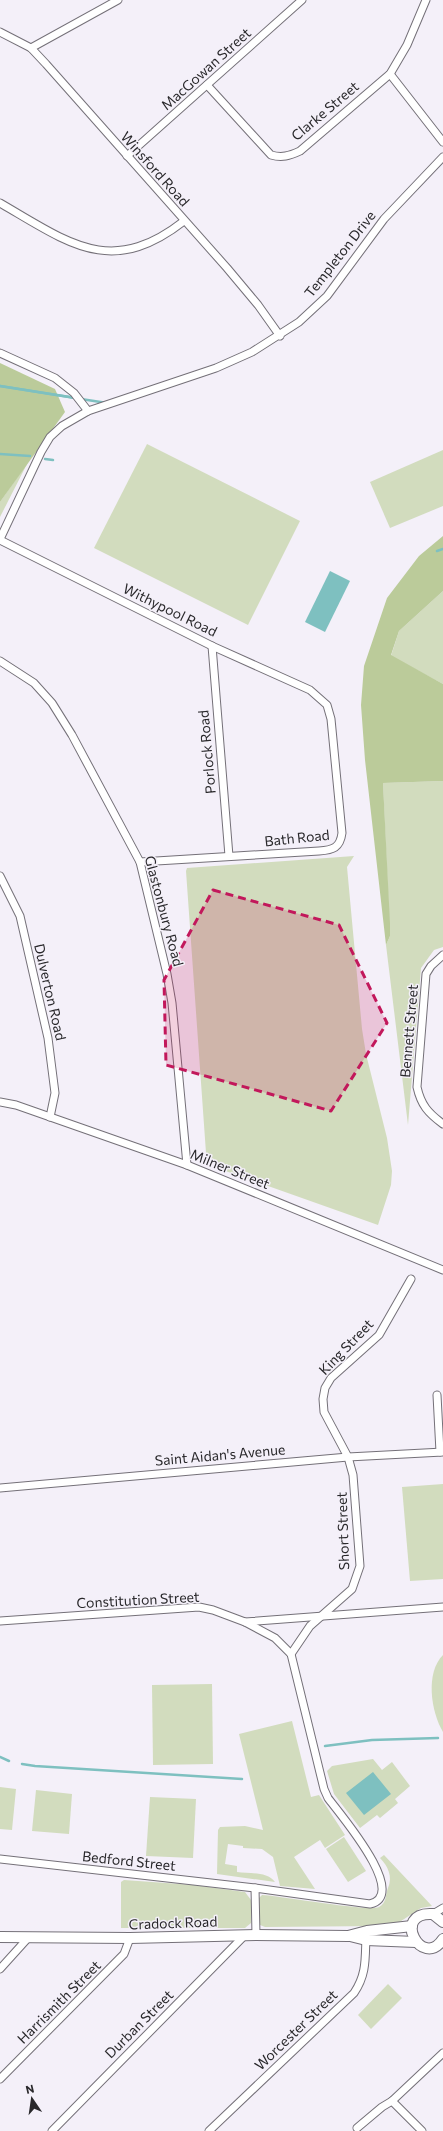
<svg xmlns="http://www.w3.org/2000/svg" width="443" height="2131" viewBox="0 0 443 2131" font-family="Commissioner,sans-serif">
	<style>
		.green { fill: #d2dcbe }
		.forest { fill: #bbcb9a }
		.water { fill: #7ec0c0 }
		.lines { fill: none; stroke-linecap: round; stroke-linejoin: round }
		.stream { stroke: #7ec0c0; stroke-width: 2.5 }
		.street-casing { stroke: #747078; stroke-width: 9 }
		.secondary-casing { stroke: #747078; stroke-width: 12 }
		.street { stroke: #fff; stroke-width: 7 }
		.secondary { stroke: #fff; stroke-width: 10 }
		.marked { fill: #c2185b; fill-opacity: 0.2; stroke: #c2185b; stroke-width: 3; stroke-dasharray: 8 5; stroke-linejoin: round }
		.labels { text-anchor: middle; stroke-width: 3; stroke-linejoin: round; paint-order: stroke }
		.street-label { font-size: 14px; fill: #29282b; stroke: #f4f0f9 }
	</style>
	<rect width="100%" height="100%" fill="#f4f0f9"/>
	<g class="green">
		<polygon points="147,444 300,521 248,625 94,548"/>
		<polygon points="443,450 443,506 390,528 370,482"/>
		<polygon points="28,462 0,517 0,502"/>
		<polygon points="443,591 443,684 391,656 399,631"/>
		<polygon points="443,781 443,947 434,950 421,968 408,1125 386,945 390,936 383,783"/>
		<polygon points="354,856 347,867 362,1029 366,1054 387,1138 392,1171 391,1185 378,1225 217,1168 206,1153 186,871 187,868"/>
		<polygon points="443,1484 443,1579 410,1581 402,1487"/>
		<path d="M443,1655V1732C431,1712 425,1673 443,1655Z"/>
		<polygon points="212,1684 213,1764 153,1765 152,1685"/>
		<path d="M292,1721L311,1797L319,1795L345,1835L325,1848L320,1840L294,1857L315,1889L280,1886L273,1857L262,1849L243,1848V1846L228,1844L225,1864L237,1866V1872C249,1874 267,1871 275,1882L217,1874L218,1830L220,1827L245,1826L263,1830L239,1734Z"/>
		<polygon points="373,1759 382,1770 392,1762 410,1786 395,1799 398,1803 380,1818 377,1815 360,1828 334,1794 327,1771 332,1766"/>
		<polygon points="0,1787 16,1789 12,1830 0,1829"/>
		<polygon points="36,1790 72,1794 69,1834 32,1831"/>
		<polygon points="150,1797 196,1799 193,1858 146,1856"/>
		<polygon points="344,1837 366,1871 348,1882 326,1849"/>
		<path d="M384,1855L432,1906L421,1908L398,1923L381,1926L265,1927L260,1925L259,1898L262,1895C282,1896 369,1912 379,1907C387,1903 385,1895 388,1888C393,1877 388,1866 380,1858Z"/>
		<polygon points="124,1880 194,1885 245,1892 251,1900 251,1923 245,1928 121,1928 121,1882"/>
		<polygon points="388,1984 402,1998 371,2029 358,2015"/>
	</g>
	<g class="forest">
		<polygon points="0,363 55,389 65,412 0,502"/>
		<polygon points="443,536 443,591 399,631 391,655 443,684 443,781 383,783 390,923 390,936 386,945 365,760 361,705 364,666 387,598 419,556"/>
	</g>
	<g class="water">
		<polygon points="330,571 350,581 325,632 305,622"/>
		<polygon points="373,1772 391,1794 364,1815 346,1793"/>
	</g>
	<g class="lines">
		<g class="stream">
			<polyline points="0,386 75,398"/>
			<polyline points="0,386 76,398"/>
			<polyline points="81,399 107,403 81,399"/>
			<polyline points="0,454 30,456"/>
			<polyline points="45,459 53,460"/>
			<polyline points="437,551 443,549"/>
			<polyline points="325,1746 372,1740 438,1738"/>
			<polyline points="0,1757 9,1761"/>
			<polyline points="22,1764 35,1766 242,1779"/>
		</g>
		<g class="street-casing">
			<g id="street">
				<polyline points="0,32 31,48 46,64 227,268 258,305 280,336"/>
				<polyline points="31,48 118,0"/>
				<polyline points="390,74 443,142"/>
				<path d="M207,85L271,155C282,158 289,156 300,151L390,74L407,45L426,0"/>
				<polyline points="127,156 302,0"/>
				<path d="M0,203C69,243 111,278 184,221"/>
				<polyline points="0,353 55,378 74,393 88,411"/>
				<polyline points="0,539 41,452 50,437 62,426 88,411 216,368 252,352 299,322 327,296 384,219 443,157"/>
				<path d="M0,540L212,646L310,690L327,705L331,719L342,833C340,848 333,850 319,851L140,862"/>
				<polyline points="212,646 229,856"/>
				<polyline points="0,661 34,683 52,703 72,735 140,862 167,974 172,1003 187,1165"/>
				<polyline points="0,876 20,916 48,1038 55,1093 50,1117"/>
				<path d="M443,955L431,966L426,974L417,1087C421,1105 428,1113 443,1124"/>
				<polyline points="0,1102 16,1105 187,1165 443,1270"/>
				<polyline points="437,1395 440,1452"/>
				<polyline points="0,1488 348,1457 443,1452"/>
				<polyline points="0,1621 199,1607 213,1610 245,1622 443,1607"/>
				<path d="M245,1622L275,1638L291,1654L324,1789L328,1798C339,1813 410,1895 370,1904L255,1888L256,1935"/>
				<polyline points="291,1654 310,1626 352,1589 360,1566 353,1475 348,1457 324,1412 323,1399 325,1388 331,1378 379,1335 411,1279"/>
				<polyline points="0,1859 255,1888"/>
				<polyline points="433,1914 443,1908"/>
				<polyline points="0,1969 28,1938"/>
				<polyline points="0,2079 124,1954 130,1938"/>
				<polyline points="392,2101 422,2131"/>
				<polyline points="357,2128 382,2107 392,2101 443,2053"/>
				<polyline points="52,2131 245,1935"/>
				<path d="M209,2131L354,1993C367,1974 365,1958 366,1936"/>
			</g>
		</g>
		<g class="secondary-casing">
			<g id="secondary">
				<path d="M443,1922L433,1914C390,1911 422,1971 443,1939"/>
				<polyline points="350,1936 366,1940 416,1942"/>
				<polyline points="0,1937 130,1938 256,1935 348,1936 367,1931 412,1926"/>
			</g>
		</g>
		<use href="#street" class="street"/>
		<use href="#secondary" class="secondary"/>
	</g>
	<path class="marked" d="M213,890L339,925L387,1023L331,1111L166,1065L164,980Z"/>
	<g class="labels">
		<g class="street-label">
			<text transform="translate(206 69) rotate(-42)" y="5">MacGowan Street</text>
			<text transform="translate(325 111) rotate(-40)" y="5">Clarke Street</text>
			<text transform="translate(155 169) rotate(48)" y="5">Winsford Road</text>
			<text transform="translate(340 254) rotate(-52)" y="5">Templeton Drive</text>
			<text transform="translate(170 610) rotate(26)" y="5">Withypool Road</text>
			<text transform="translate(207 752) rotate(-95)" y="5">Porlock Road</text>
			<text transform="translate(297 838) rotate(-6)" y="5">Bath Road</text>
			<text transform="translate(164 911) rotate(75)" y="5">Glastonbury Road</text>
			<text transform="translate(50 992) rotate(77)" y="5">Dulverton Road</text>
			<text transform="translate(409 1031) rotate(-85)" y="5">Bennett Street</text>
			<text transform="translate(230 1169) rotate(22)" y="5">Milner Street</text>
			<text transform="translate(346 1347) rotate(-46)" y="5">King Street</text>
			<text transform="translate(220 1455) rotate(-5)" y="5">Saint Aidan's Avenue</text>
			<text transform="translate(343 1531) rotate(-92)" y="5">Short Street</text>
			<text transform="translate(138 1600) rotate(-3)" y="5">Constitution Street</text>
			<text transform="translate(129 1861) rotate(6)" y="5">Bedford Street</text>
			<text transform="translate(173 1923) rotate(-2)" y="5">Cradock Road</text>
			<text transform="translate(59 2002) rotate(-45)" y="5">Harrismith Street</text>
			<text transform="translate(139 2024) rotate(-45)" y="5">Durban Street</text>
			<text transform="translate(296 2030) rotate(-44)" y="5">Worcester Street</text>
		</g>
	</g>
	<g transform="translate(32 2099) rotate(347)" stroke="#f4f0f9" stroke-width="3" paint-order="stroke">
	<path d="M0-3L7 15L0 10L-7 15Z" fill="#29282b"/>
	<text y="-6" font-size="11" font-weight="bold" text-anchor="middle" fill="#29282b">N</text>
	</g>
</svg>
